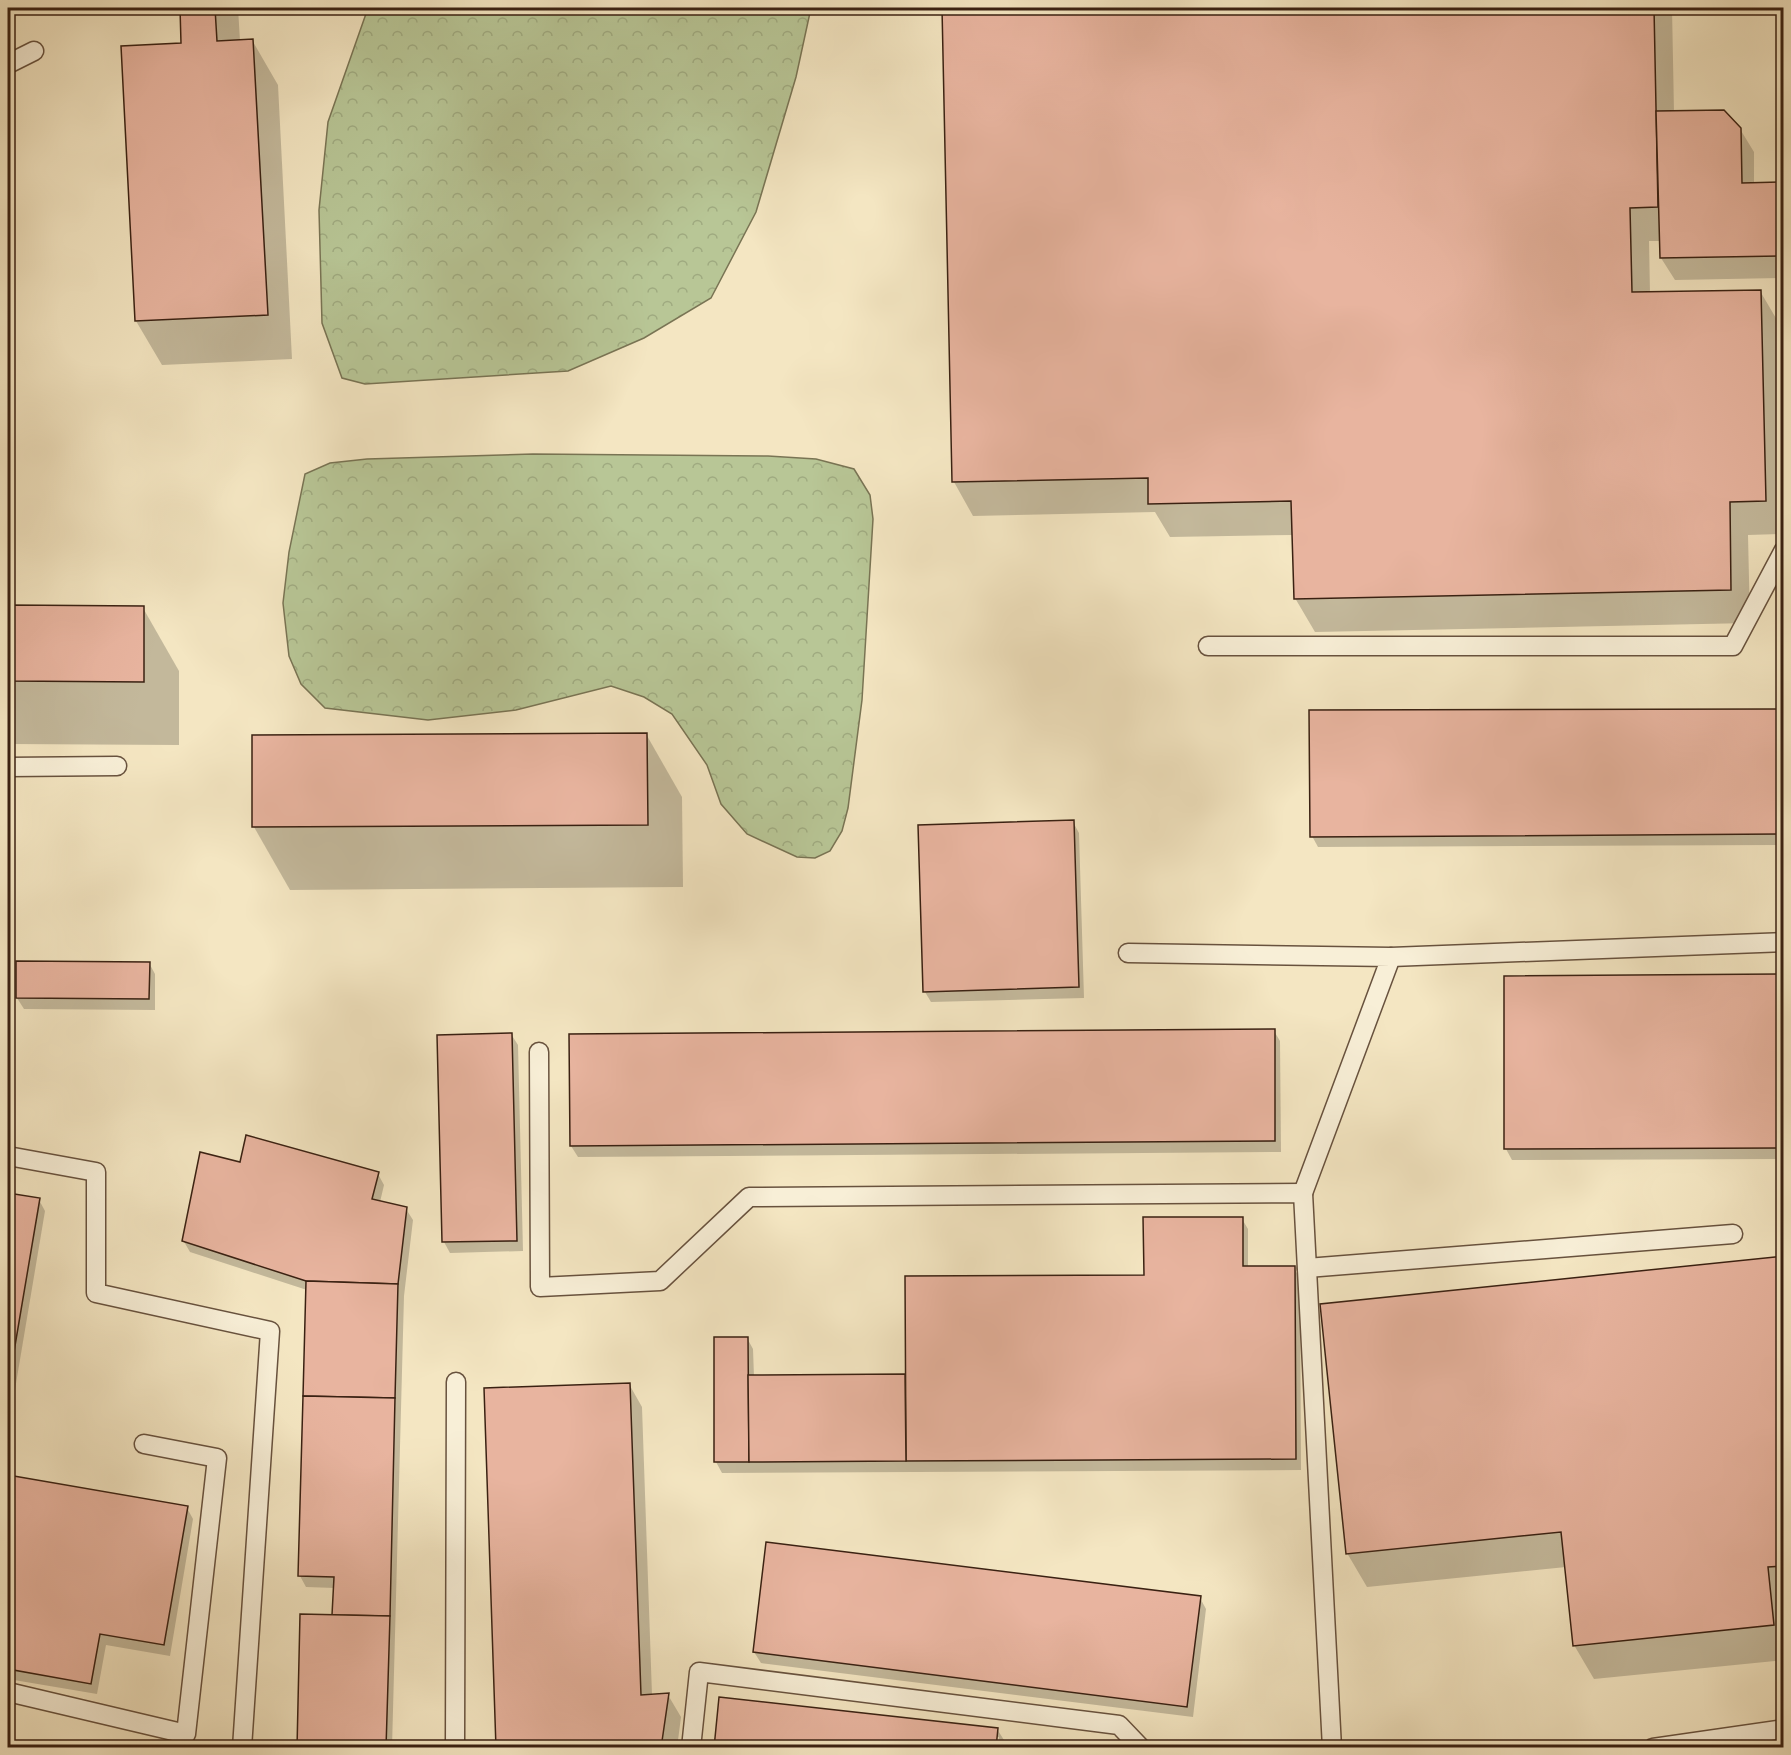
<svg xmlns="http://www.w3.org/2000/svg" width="1791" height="1755" viewBox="0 0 1791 1755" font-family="'Gentium Book Plus',serif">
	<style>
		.forest { fill: url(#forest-crowns); stroke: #797454; stroke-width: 1.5 }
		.shadow { fill: #0003 }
		.building { fill: #e8b49f; stroke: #3a2112; stroke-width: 1.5 }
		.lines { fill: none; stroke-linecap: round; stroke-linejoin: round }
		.service-casing { stroke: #68523e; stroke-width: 21 }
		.service { stroke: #f8efd7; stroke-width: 18 }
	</style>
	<defs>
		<pattern id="forest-crowns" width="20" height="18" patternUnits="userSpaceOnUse" patternTransform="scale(1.5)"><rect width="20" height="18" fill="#b8c696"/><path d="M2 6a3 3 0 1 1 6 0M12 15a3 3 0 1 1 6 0" fill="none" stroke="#9faa80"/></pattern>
	</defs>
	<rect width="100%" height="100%" fill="#f4e6c2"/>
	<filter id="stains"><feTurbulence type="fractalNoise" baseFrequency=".00333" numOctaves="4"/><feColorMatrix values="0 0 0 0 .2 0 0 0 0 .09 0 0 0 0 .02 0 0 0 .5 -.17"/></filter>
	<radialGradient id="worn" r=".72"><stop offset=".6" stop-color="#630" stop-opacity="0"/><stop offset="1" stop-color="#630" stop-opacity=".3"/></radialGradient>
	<g class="forest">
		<polygon points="368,8 811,8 796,77 756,212 711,298 644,338 568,371 365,384 342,378 322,323 319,210 328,122"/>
		<polygon points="533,454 768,456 816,459 854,469 870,495 873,519 862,700 848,808 842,831 830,851 815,858 797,857 747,834 721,804 707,765 672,714 644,697 611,686 516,710 428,720 325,708 301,684 289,656 283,603 289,552 305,474 330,463 367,459"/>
	</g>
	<g class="shadow">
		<polygon points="181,8 238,8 240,41 252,40 278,85 292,359 162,365 136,321 183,44"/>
		<polygon points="944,8 1672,8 1674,112 1740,129 1754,152 1754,184 1784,183 1784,278 1675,280 1661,258 1661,241 1649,241 1650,293 1760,291 1780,325 1784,534 1748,535 1750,623 1315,632 1295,598 1293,535 1170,537 1155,512 973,516 954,482"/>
		<polygon points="8,607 143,608 179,671 179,745 8,744"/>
		<polygon points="1784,710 1784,845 1318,847 1312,836"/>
		<polygon points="646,734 682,797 683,887 290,890 254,827"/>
		<polygon points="1073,822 1079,833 1084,998 931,1002 925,992"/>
		<polygon points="18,962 149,963 155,974 155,1010 24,1009 17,998"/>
		<polygon points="1784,976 1784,1159 1512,1160 1506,1149 1505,977"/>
		<polygon points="1274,1031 1280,1041 1281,1152 578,1157 571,1146"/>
		<polygon points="511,1034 518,1045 523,1251 450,1253 444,1242 438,1036"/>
		<polygon points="241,1164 378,1174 384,1185 380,1202 406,1209 413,1220 404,1296 392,1748 298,1748 334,1616 335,1588 306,1587 300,1576 307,1290 190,1252 183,1240"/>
		<polygon points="8,1194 39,1200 45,1211 8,1431"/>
		<polygon points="1242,1219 1248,1229 1248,1268 1294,1268 1300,1279 1301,1470 722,1473 716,1462 747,1338 753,1349 754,1377 907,1376 1146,1276"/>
		<polygon points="1784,1257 1784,1660 1594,1679 1574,1645 1566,1567 1367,1587 1347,1553"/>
		<polygon points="629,1384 642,1407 652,1695 668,1695 681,1717 677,1748 496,1748"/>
		<polygon points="8,1477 187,1508 193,1519 170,1656 106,1645 97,1694 8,1679"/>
		<polygon points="1200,1598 1206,1609 1193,1717 761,1663 754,1652"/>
		<polygon points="997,1729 1004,1740 1003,1748 998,1748 999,1737 996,1737"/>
	</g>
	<g class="building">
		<polygon points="180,8 215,8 217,41 253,39 268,315 135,321 121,46 181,43"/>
		<polygon points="942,8 1654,8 1658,207 1630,208 1632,292 1761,290 1766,501 1730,502 1731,590 1294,599 1291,501 1148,504 1148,478 952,482"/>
		<polygon points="1724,110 1741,128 1742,183 1784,182 1784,256 1660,258 1656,111"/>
		<polygon points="8,605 144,606 144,682 8,681"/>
		<polygon points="1784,709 1784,834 1310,837 1309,710"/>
		<polygon points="647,733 648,825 252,827 252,735"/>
		<polygon points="1074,820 1079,987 923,992 918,825"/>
		<polygon points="16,961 150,962 149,999 16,998"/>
		<polygon points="1784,974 1784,1148 1504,1149 1504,976"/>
		<polygon points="1275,1029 1275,1141 570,1146 569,1034"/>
		<polygon points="512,1033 517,1241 442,1242 437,1035"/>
		<polygon points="246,1135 379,1172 372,1199 407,1207 398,1284 306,1281 182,1241 200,1152 240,1162"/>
		<polygon points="8,1193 40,1198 8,1387"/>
		<polygon points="1143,1217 1243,1217 1243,1266 1295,1266 1296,1459 906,1461 905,1276 1144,1275"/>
		<polygon points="1784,1256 1784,1566 1768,1567 1774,1625 1573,1646 1561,1532 1346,1554 1320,1304"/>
		<polygon points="306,1281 398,1284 395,1398 303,1396"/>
		<polygon points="714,1337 748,1337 749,1462 714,1462"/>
		<polygon points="905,1374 906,1461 749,1462 748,1375"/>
		<polygon points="630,1383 641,1695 669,1693 661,1748 496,1748 484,1388"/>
		<polygon points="303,1396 395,1398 390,1616 332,1615 334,1577 298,1576"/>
		<polygon points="8,1475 188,1506 164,1645 100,1634 91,1684 8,1669"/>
		<polygon points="766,1542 1201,1596 1187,1707 753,1652"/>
		<polygon points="300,1614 390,1616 386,1748 297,1748"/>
		<polygon points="719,1697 998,1728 996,1748 714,1748"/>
	</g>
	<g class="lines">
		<g class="service-casing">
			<g id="service">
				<polyline points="8,64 34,51"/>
				<polyline points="1208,646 1733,646 1784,550"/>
				<polyline points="8,767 117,766"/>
				<polyline points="1128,953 1391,957 1303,1193"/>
				<polyline points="1391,957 1784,942"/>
				<polyline points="539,1052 540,1287 660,1281 749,1197 1303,1193 1332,1748"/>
				<polyline points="8,1156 96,1172 96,1293 270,1331 242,1748"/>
				<polyline points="1307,1268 1733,1234"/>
				<polyline points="8,1692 186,1734 217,1458 144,1444"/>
				<polyline points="455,1748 456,1382"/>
				<polyline points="691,1748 699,1672 1119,1725 1141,1748"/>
				<polyline points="1653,1748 1784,1729"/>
			</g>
		</g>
		<use href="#service" class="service"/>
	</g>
	<rect width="1791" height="1755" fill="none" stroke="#f4e6c2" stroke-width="30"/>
	<rect x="9" y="9" width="1773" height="1737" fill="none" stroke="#3a2112" stroke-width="3"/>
	<rect x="15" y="15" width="1761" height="1725" fill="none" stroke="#3a2112" stroke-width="1.5"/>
	<rect width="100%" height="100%" filter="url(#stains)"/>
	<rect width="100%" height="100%" fill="url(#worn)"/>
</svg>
